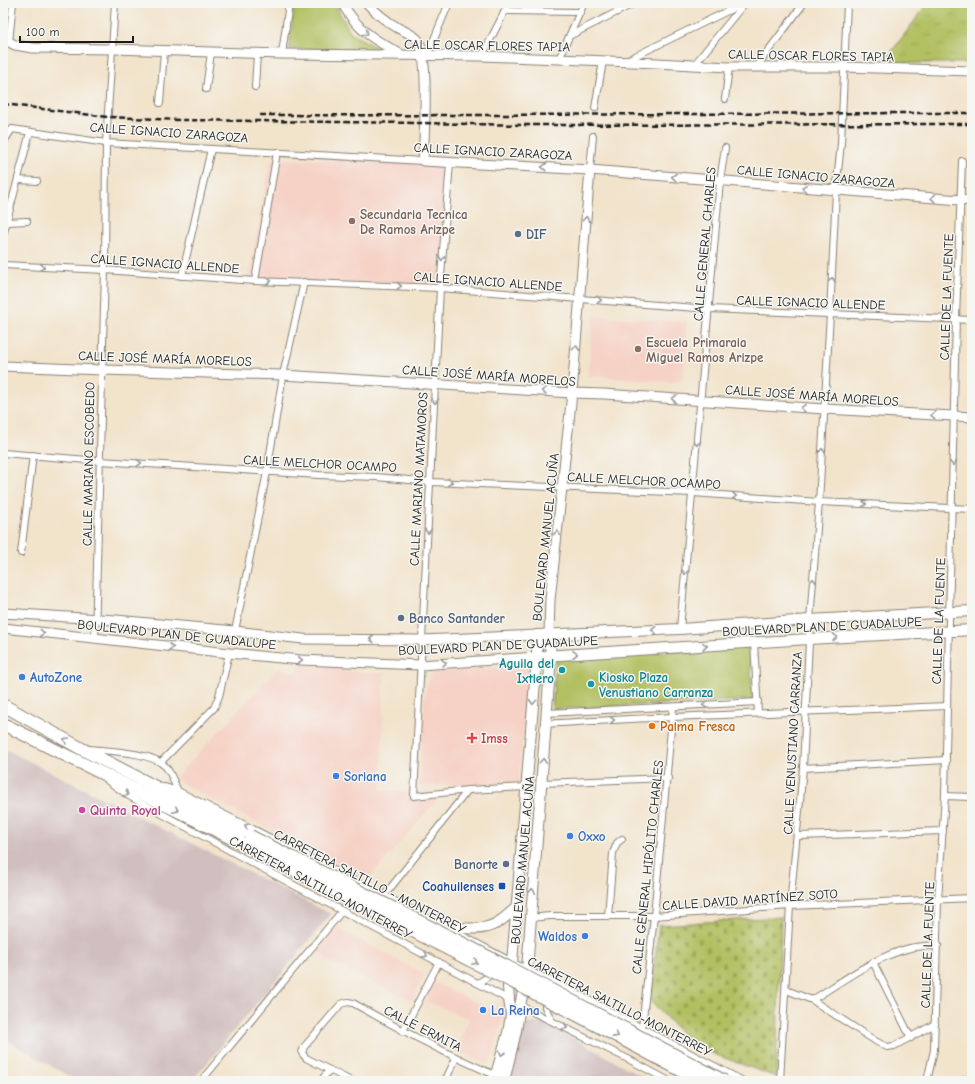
<svg xmlns="http://www.w3.org/2000/svg" width="975" height="1084" viewBox="0 0 975 1084" font-family="'Comic Neue',sans-serif">
<style>
.built{fill:#f6d1c5}
.industrial{fill:#d1bfbf}
.grass{fill:url(#grass-tufts);stroke:#676e3f}
.cemetery{fill:url(#cemetery-stones);stroke:#676e3f}
.green{fill:#b2c062;stroke:#676e3f}
.lines{fill:none;stroke-linecap:round;stroke-linejoin:round}
.street-casing{stroke:#878074;stroke-width:8}
.secondary-casing{stroke:#878074;stroke-width:11}
.primary-casing{stroke:#878074;stroke-width:12}
.highway-casing{stroke:#878074;stroke-width:14}
.street{stroke:#fff;stroke-width:6}
.secondary{stroke:#fff;stroke-width:9}
.primary{stroke:#fff;stroke-width:10}
.highway{stroke:#fff;stroke-width:12}
.rail{stroke:#1c1c1c;stroke-width:2.5;stroke-dasharray:6 3;stroke-linecap:butt}
.highway-bridge-casing{stroke:#878074;stroke-width:14;stroke-linecap:butt}
.highway-bridge{stroke:#fff;stroke-width:12}
.oneway{stroke:#999}
.education-dot{fill:#8d6e63;stroke:#f6f6f2;stroke-width:1.5}
.service-dot{fill:#5c6f8a;stroke:#f6f6f2;stroke-width:1.5}
.culture-dot{fill:#0f9aa8;stroke:#f6f6f2;stroke-width:1.5}
.shop-dot{fill:#3f7fe0;stroke:#f6f6f2;stroke-width:1.5}
.food-dot{fill:#e8710a;stroke:#f6f6f2;stroke-width:1.5}
.health-dot{fill:#e0444e;stroke:#f6f6f2;stroke-width:1.5}
.hotel-dot{fill:#d1479c;stroke:#f6f6f2;stroke-width:1.5}
.transit-dot{fill:#1a4fb4;stroke:#f6f6f2;stroke-width:1.5}
.labels{text-anchor:middle;stroke-width:3;stroke-linejoin:round;paint-order:stroke}
.street-label{font-size:13px;fill:#1c1c1c;stroke:#f6f6f2}
.education-label{font-size:13px;font-weight:bold;fill:#785e54;stroke:#f6f6f2;text-anchor:start}
.service-label{font-size:13px;font-weight:bold;fill:#4e5e75;stroke:#f6f6f2;text-anchor:start}
.culture-label{font-size:13px;font-weight:bold;fill:#0d838f;stroke:#f6f6f2;text-anchor:end}
.shop-label{font-size:13px;font-weight:bold;fill:#366cbe;stroke:#f6f6f2;text-anchor:start}
.food-label{font-size:13px;font-weight:bold;fill:#c56008;stroke:#f6f6f2;text-anchor:start}
.health-label{font-size:13px;font-weight:bold;fill:#be3a42;stroke:#f6f6f2;text-anchor:start}
.hotel-label{font-size:13px;font-weight:bold;fill:#b23c85;stroke:#f6f6f2;text-anchor:start}
.transit-label{font-size:13px;font-weight:bold;fill:#164399;stroke:#f6f6f2;text-anchor:end}
</style>
<defs>
<pattern id="grass-tufts" width="24" height="20" patternUnits="userSpaceOnUse"><rect width="24" height="20" fill="#b2c062"/><path d="M3 7l-1-3M5 7V3M7 7l1-3M15 17l-1-3M17 17v-4M19 17l1-3" fill="none" stroke="#98a454"/></pattern>
<pattern id="cemetery-stones" width="16" height="16" patternUnits="userSpaceOnUse"><rect width="16" height="16" fill="#b2c062"/><path d="M2 7V4a2 2 0 0 1 4 0v3zM10 15v-3a2 2 0 0 1 4 0v3z" fill="#98a454"/></pattern>
</defs>
<rect width="100%" height="100%" fill="#f6f6f2"/>
<filter id="ink" filterUnits="userSpaceOnUse"><feTurbulence type="fractalNoise" baseFrequency=".025" numOctaves="2"/><feDisplacementMap in="SourceGraphic" scale="8" xChannelSelector="R" yChannelSelector="G"/><feConvolveMatrix kernelMatrix="1 2 1 2 8 2 1 2 1" color-interpolation-filters="sRGB"/></filter>
<filter id="wash" filterUnits="userSpaceOnUse"><feTurbulence type="fractalNoise" baseFrequency=".012" numOctaves="4" result="noise"/><feDisplacementMap in="SourceGraphic" scale="16" xChannelSelector="R" yChannelSelector="G"/><feGaussianBlur stdDeviation="0.9" result="paint"/><feColorMatrix in="noise" values="0 0 0 0 0 0 0 0 0 0 0 0 0 0 0 0 0 1.4 0 .05"/><feComposite in="paint" operator="in"/></filter>
<g filter="url(#wash)">
<rect width="100%" height="100%" fill="#f2e3cb"/>
<g class="built">
<polygon points="271,159 448,163 439,286 248,279"/>
<polygon points="594,316 687,322 683,377 677,382 588,376"/>
<polygon points="301,664 368,673 384,673 381,790 409,791 411,799 439,798 370,877 264,827 174,779 278,669 297,672"/>
<polygon points="530,666 518,783 419,786 425,692 432,672"/>
<polygon points="336,928 425,974 413,999 409,999 330,962 318,951"/>
<polygon points="434,982 504,1016 489,1065 456,1051 469,1019 425,1001"/>
</g>
<g class="industrial">
<polygon points="3,748 331,914 192,1081 77,1081 3,1038"/>
<polygon points="545,1022 650,1081 510,1081 517,1040 527,1024"/>
</g>
<polygon class="grass" points="928,3 972,3 972,63 883,63"/>
<polygon class="cemetery" points="781,917 776,1077 695,1047 650,1001 659,925"/>
<g class="green">
<polygon points="294,3 334,3 351,33 382,51 358,50 289,49"/>
<polygon points="749,647 753,700 552,709 556,658"/>
</g>
</g>
<g filter="url(#ink)">
<g class="lines">
<defs>
<g id="street">
<polyline points="506,11 580,12"/>
<polyline points="571,35 635,3"/>
<polyline points="9,42 13,3"/>
<polyline points="282,54 289,3"/>
<polyline points="427,56 449,3"/>
<polyline points="482,56 509,3"/>
<polyline points="559,59 584,3"/>
<polyline points="625,61 744,3"/>
<polyline points="694,65 744,4"/>
<polyline points="756,67 804,3"/>
<polyline points="255,87 257,54"/>
<polyline points="206,89 211,52"/>
<polyline points="725,99 729,67"/>
<polyline points="160,103 164,51"/>
<polyline points="595,108 603,61"/>
<polyline points="3,143 12,129 106,143 423,161"/>
<polyline points="450,163 440,288 414,796 468,790 526,787"/>
<polyline points="590,170 593,136"/>
<polyline points="18,180 37,181"/>
<polyline points="7,222 27,221"/>
<polyline points="3,236 30,132"/>
<polyline points="3,265 105,270 255,281 440,288 709,309 972,320"/>
<polyline points="182,276 211,149"/>
<polyline points="255,281 277,152"/>
<polyline points="3,453 100,461 319,475 376,477 431,482 693,493 819,502 972,509"/>
<polyline points="21,553 33,455"/>
<polyline points="680,629 720,181 725,148"/>
<polyline points="235,631 267,472 283,375 304,282"/>
<polyline points="95,638 105,270 106,143 115,3"/>
<polyline points="754,642 758,713"/>
<polyline points="547,713 758,702"/>
<path d="M 545,724 C 679,715 813,712 947,706"/>
<path d="M 90,749 C 109,751 151,752 165,766 C 171,772 174,783 178,791"/>
<polyline points="161,762 214,708 219,696 229,653"/>
<polyline points="803,768 946,760"/>
<polyline points="108,781 129,796 258,866 511,1001"/>
<polyline points="542,783 668,778"/>
<polyline points="165,787 178,791 442,925 527,970 560,985 743,1081"/>
<polyline points="945,796 972,797"/>
<polyline points="798,836 943,831"/>
<polyline points="384,896 468,790"/>
<polyline points="608,916 613,853 617,843 622,839"/>
<polyline points="530,918 550,916 654,916 790,906 972,898"/>
<polyline points="873,962 911,1038"/>
<polyline points="478,983 489,976 492,970"/>
<path d="M 786,990 L 812,1000 C 843,981 874,957 910,948 C 919,946 929,946 938,945"/>
<polyline points="545,998 545,1007 552,1021"/>
<polyline points="812,1000 877,1042 887,1047 894,1046 935,1024"/>
<polyline points="519,1005 630,1060 669,1081"/>
<polyline points="642,1028 654,916 673,707"/>
<polyline points="403,1031 439,962"/>
<polyline points="201,1081 342,911"/>
<polyline points="321,1081 329,1070"/>
<path d="M 351,1081 L 306,1058 L 302,1053 L 304,1047 L 341,1004 L 348,1002 L 353,1003 C 399,1029 446,1054 495,1075 L 498,1078"/>
<polyline points="445,1081 456,1058"/>
<polyline points="780,1081 790,906 803,768 810,620 819,502 830,314 836,191 841,143 847,3"/>
<polyline points="927,1081 934,1050 938,900 945,796 956,318 962,161"/>
<polyline points="961,1081 972,1078"/>
</g>
<g id="secondary">
<path d="M 342,3 C 359,32 373,39 402,55"/>
<path d="M 367,3 C 376,13 386,21 398,28 C 404,31 412,34 417,39 C 430,52 424,140 423,161 L 590,170 L 972,201"/>
<polyline points="3,39 15,45 33,48 113,49 282,54 482,56 657,63 729,67 844,67 972,71"/>
<polyline points="3,366 102,370 283,375 572,393 604,394 824,409 972,417"/>
<polyline points="3,613 116,620 235,631 303,639 421,640 537,635"/>
<polyline points="3,628 229,653 301,660 420,665 537,657"/>
<polyline points="549,635 550,600 572,393 590,170"/>
</g>
<g id="primary">
<polyline points="545,656 809,639 972,630"/>
<path d="M 442,925 C 459,927 480,933 497,923 C 504,919 510,913 516,908"/>
<polyline points="494,1081 508,1033 511,1015 509,999 508,987 512,963 537,657 537,635 680,629 810,620 972,611"/>
<polyline points="504,1081 516,1031 520,1006 527,970 551,656 549,635"/>
</g>
<g id="highway">
<polyline points="3,705 82,749 250,836"/>
<polyline points="3,724 188,816 241,843"/>
</g>
</defs>
<use href="#street" class="street-casing"/>
<use href="#secondary" class="secondary-casing"/>
<use href="#primary" class="primary-casing"/>
<use href="#highway" class="highway-casing"/>
<use href="#street" class="street"/>
<use href="#secondary" class="secondary"/>
<use href="#primary" class="primary"/>
<use href="#highway" class="highway"/>
<g class="rail">
<polyline points="3,104 108,117 179,120 419,123 523,125 972,124"/>
<path d="M 260,115 C 497,116 735,113 972,113"/>
</g>
<defs>
<g id="highway-bridge">
<polyline points="250,836 460,942 724,1081"/>
<polyline points="241,843 579,1016 701,1081"/>
</g>
</defs>
<use href="#highway-bridge" class="highway-bridge-casing"/>
<use href="#highway-bridge" class="highway-bridge"/>
</g>
<defs><path id="oneway-chevron" d="M-2-3.5L2.5 0L-2 3.5" fill="none" stroke-width="1.6" stroke-linecap="round" stroke-linejoin="round"/></defs>
<g class="oneway">
<use href="#oneway-chevron" transform="translate(366 33) rotate(38)"/>
<use href="#oneway-chevron" transform="translate(544 167) rotate(-177)"/>
<use href="#oneway-chevron" transform="translate(674 177) rotate(-175)"/>
<use href="#oneway-chevron" transform="translate(804 188) rotate(-175)"/>
<use href="#oneway-chevron" transform="translate(933 198) rotate(-176)"/>
<use href="#oneway-chevron" transform="translate(586 219) rotate(-86)"/>
<use href="#oneway-chevron" transform="translate(442 258) rotate(95)"/>
<use href="#oneway-chevron" transform="translate(42 267) rotate(3)"/>
<use href="#oneway-chevron" transform="translate(832 280) rotate(-87)"/>
<use href="#oneway-chevron" transform="translate(269 281) rotate(2)"/>
<use href="#oneway-chevron" transform="translate(399 286) rotate(3)"/>
<use href="#oneway-chevron" transform="translate(599 300) rotate(5)"/>
<use href="#oneway-chevron" transform="translate(576 348) rotate(-85)"/>
<use href="#oneway-chevron" transform="translate(544 391) rotate(-176)"/>
<use href="#oneway-chevron" transform="translate(674 399) rotate(-176)"/>
<use href="#oneway-chevron" transform="translate(435 401) rotate(93)"/>
<use href="#oneway-chevron" transform="translate(803 408) rotate(-176)"/>
<use href="#oneway-chevron" transform="translate(933 415) rotate(-177)"/>
<use href="#oneway-chevron" transform="translate(697 443) rotate(95)"/>
<use href="#oneway-chevron" transform="translate(822 451) rotate(-87)"/>
<use href="#oneway-chevron" transform="translate(139 463) rotate(3)"/>
<use href="#oneway-chevron" transform="translate(953 463) rotate(92)"/>
<use href="#oneway-chevron" transform="translate(450 482) rotate(2)"/>
<use href="#oneway-chevron" transform="translate(734 496) rotate(4)"/>
<use href="#oneway-chevron" transform="translate(864 504) rotate(3)"/>
<use href="#oneway-chevron" transform="translate(428 531) rotate(93)"/>
<use href="#oneway-chevron" transform="translate(557 533) rotate(-84)"/>
<use href="#oneway-chevron" transform="translate(685 572) rotate(95)"/>
<use href="#oneway-chevron" transform="translate(813 581) rotate(-86)"/>
<use href="#oneway-chevron" transform="translate(654 630) rotate(177)"/>
<use href="#oneway-chevron" transform="translate(42 633) rotate(6)"/>
<use href="#oneway-chevron" transform="translate(835 637) rotate(-3)"/>
<use href="#oneway-chevron" transform="translate(372 639) rotate(-180)"/>
<use href="#oneway-chevron" transform="translate(705 646) rotate(-4)"/>
<use href="#oneway-chevron" transform="translate(171 647) rotate(6)"/>
<use href="#oneway-chevron" transform="translate(575 654) rotate(-4)"/>
<use href="#oneway-chevron" transform="translate(300 660) rotate(4)"/>
<use href="#oneway-chevron" transform="translate(444 663) rotate(-4)"/>
<use href="#oneway-chevron" transform="translate(533 702) rotate(94)"/>
<use href="#oneway-chevron" transform="translate(705 705) rotate(177)"/>
<use href="#oneway-chevron" transform="translate(612 720) rotate(-3)"/>
<use href="#oneway-chevron" transform="translate(66 740) rotate(-150)"/>
<use href="#oneway-chevron" transform="translate(543 761) rotate(-86)"/>
<use href="#oneway-chevron" transform="translate(126 794) rotate(33)"/>
<use href="#oneway-chevron" transform="translate(176 810) rotate(27)"/>
<use href="#oneway-chevron" transform="translate(247 826) rotate(-153)"/>
<use href="#oneway-chevron" transform="translate(532 891) rotate(-85)"/>
<use href="#oneway-chevron" transform="translate(425 955) rotate(28)"/>
<use href="#oneway-chevron" transform="translate(475 962) rotate(27)"/>
<use href="#oneway-chevron" transform="translate(565 1027) rotate(27)"/>
<use href="#oneway-chevron" transform="translate(616 1035) rotate(28)"/>
<use href="#oneway-chevron" transform="translate(502 1053) rotate(107)"/>
</g>
</g>
<g class="education-dot">
<circle cx="352" cy="221" r="4"/>
<circle cx="638" cy="349" r="4"/>
</g>
<g class="service-dot">
<circle cx="518" cy="234" r="4"/>
<circle cx="401" cy="618" r="4"/>
<circle cx="506" cy="864" r="4"/>
</g>
<g class="culture-dot">
<circle cx="562" cy="670" r="4"/>
<circle cx="591" cy="684" r="4"/>
</g>
<g class="shop-dot">
<circle cx="22" cy="677" r="4"/>
<circle cx="336" cy="776" r="4"/>
<circle cx="570" cy="836" r="4"/>
<circle cx="585" cy="936" r="4"/>
<circle cx="483" cy="1010" r="4"/>
</g>
<circle class="food-dot" cx="652" cy="726" r="4"/>
<path class="health-dot" d="M470 732h4v4h4v4h-4v4h-4v-4h-4v-4h4z"/>
<circle class="hotel-dot" cx="82" cy="810" r="4"/>
<rect class="transit-dot" x="498" y="882" width="8" height="8" rx="2"/>
<g class="labels">
<g class="street-label">
<text transform="translate(487 45) rotate(1)" y="5">CALLE OSCAR FLORES TAPIA</text>
<text transform="translate(811 55) rotate(1)" y="5">CALLE OSCAR FLORES TAPIA</text>
<text transform="translate(169 132) rotate(4)" y="5">CALLE IGNACIO ZARAGOZA</text>
<text transform="translate(493 151) rotate(3)" y="5">CALLE IGNACIO ZARAGOZA</text>
<text transform="translate(816 176) rotate(5)" y="5">CALLE IGNACIO ZARAGOZA</text>
<text transform="translate(704 244) rotate(-85)" y="5">CALLE GENERAL CHARLES</text>
<text transform="translate(165 263) rotate(4)" y="5">CALLE IGNACIO ALLENDE</text>
<text transform="translate(488 281) rotate(4)" y="5">CALLE IGNACIO ALLENDE</text>
<text transform="translate(946 297) rotate(-88)" y="5">CALLE DE LA FUENTE</text>
<text transform="translate(811 302) rotate(2)" y="5">CALLE IGNACIO ALLENDE</text>
<text transform="translate(165 358) rotate(2)" y="5">CALLE JOSÉ MARÍA MORELOS</text>
<text transform="translate(489 375) rotate(4)" y="5">CALLE JOSÉ MARÍA MORELOS</text>
<text transform="translate(812 395) rotate(4)" y="5">CALLE JOSÉ MARÍA MORELOS</text>
<text transform="translate(320 463) rotate(3)" y="5">CALLE MELCHOR OCAMPO</text>
<text transform="translate(88 464) rotate(-89)" y="5">CALLE MARIANO ESCOBEDO</text>
<text transform="translate(418 479) rotate(-87)" y="5">CALLE MARIANO MATAMOROS</text>
<text transform="translate(644 480) rotate(3)" y="5">CALLE MELCHOR OCAMPO</text>
<text transform="translate(545 537) rotate(-84)" y="5">BOULEVARD MANUEL ACUÑA</text>
<text transform="translate(938 621) rotate(-88)" y="5">CALLE DE LA FUENTE</text>
<text transform="translate(822 626) rotate(-3)" y="5">BOULEVARD PLAN DE GUADALUPE</text>
<text transform="translate(177 634) rotate(6)" y="5">BOULEVARD PLAN DE GUADALUPE</text>
<text transform="translate(498 645) rotate(-3)" y="5">BOULEVARD PLAN DE GUADALUPE</text>
<text transform="translate(792 743) rotate(-87)" y="5">CALLE VENUSTIANO CARRANZA</text>
<text transform="translate(522 860) rotate(-85)" y="5">BOULEVARD MANUEL ACUÑA</text>
<text transform="translate(647 867) rotate(-84)" y="5">CALLE GENERAL HIPÓLITO CHARLES</text>
<text transform="translate(370 881) rotate(27)" y="5">CARRETERA SALTILLO - MONTERREY</text>
<text transform="translate(321 887) rotate(28)" y="5">CARRETERA SALTILLO-MONTERREY</text>
<text transform="translate(750 899) rotate(-4)" y="5">CALLE DAVID MARTÍNEZ SOTO</text>
<text transform="translate(927 945) rotate(-88)" y="5">CALLE DE LA FUENTE</text>
<text transform="translate(620 1006) rotate(27)" y="5">CARRETERA SALTILLO-MONTERREY</text>
<text transform="translate(423 1028) rotate(27)" y="5">CALLE ERMITA</text>
</g>
<g class="education-label">
<text x="360" y="219">Secundaria Tecnica<tspan x="360" dy="15">De Ramos Arizpe</tspan></text>
<text x="646" y="347">Escuela Primaraia<tspan x="646" dy="15">Miguel Ramos Arizpe</tspan></text>
</g>
<g class="service-label">
<text x="526" y="239">DIF</text>
<text x="409" y="623">Banco Santander</text>
<text x="498" y="869" text-anchor="end">Banorte</text>
</g>
<g class="culture-label">
<text x="554" y="668">Aguila del<tspan x="554" dy="15">Ixtlero</tspan></text>
<text x="599" y="682" text-anchor="start">Kiosko Plaza<tspan x="599" dy="15">Venustiano Carranza</tspan></text>
</g>
<g class="shop-label">
<text x="30" y="682">AutoZone</text>
<text x="344" y="781">Soriana</text>
<text x="578" y="841">Oxxo</text>
<text x="577" y="941" text-anchor="end">Waldos</text>
<text x="491" y="1015">La Reina</text>
</g>
<g class="food-label">
<text x="660" y="731">Palma Fresca</text>
</g>
<g class="health-label">
<text x="481" y="743">Imss</text>
</g>
<g class="hotel-label">
<text x="90" y="815">Quinta Royal</text>
</g>
<g class="transit-label">
<text x="494" y="891">Coahuilenses</text>
</g>
</g>
<rect width="975" height="1084" fill="none" stroke="#f6f6f2" stroke-width="16"/>
<path d="M20 36v6h113v-6" fill="none" stroke="#1c1c1c" stroke-width="2"/>
<text x="26" y="36" font-size="12" fill="#1c1c1c" stroke="#f6f6f2" stroke-width="3" paint-order="stroke">100 m</text>
</svg>
